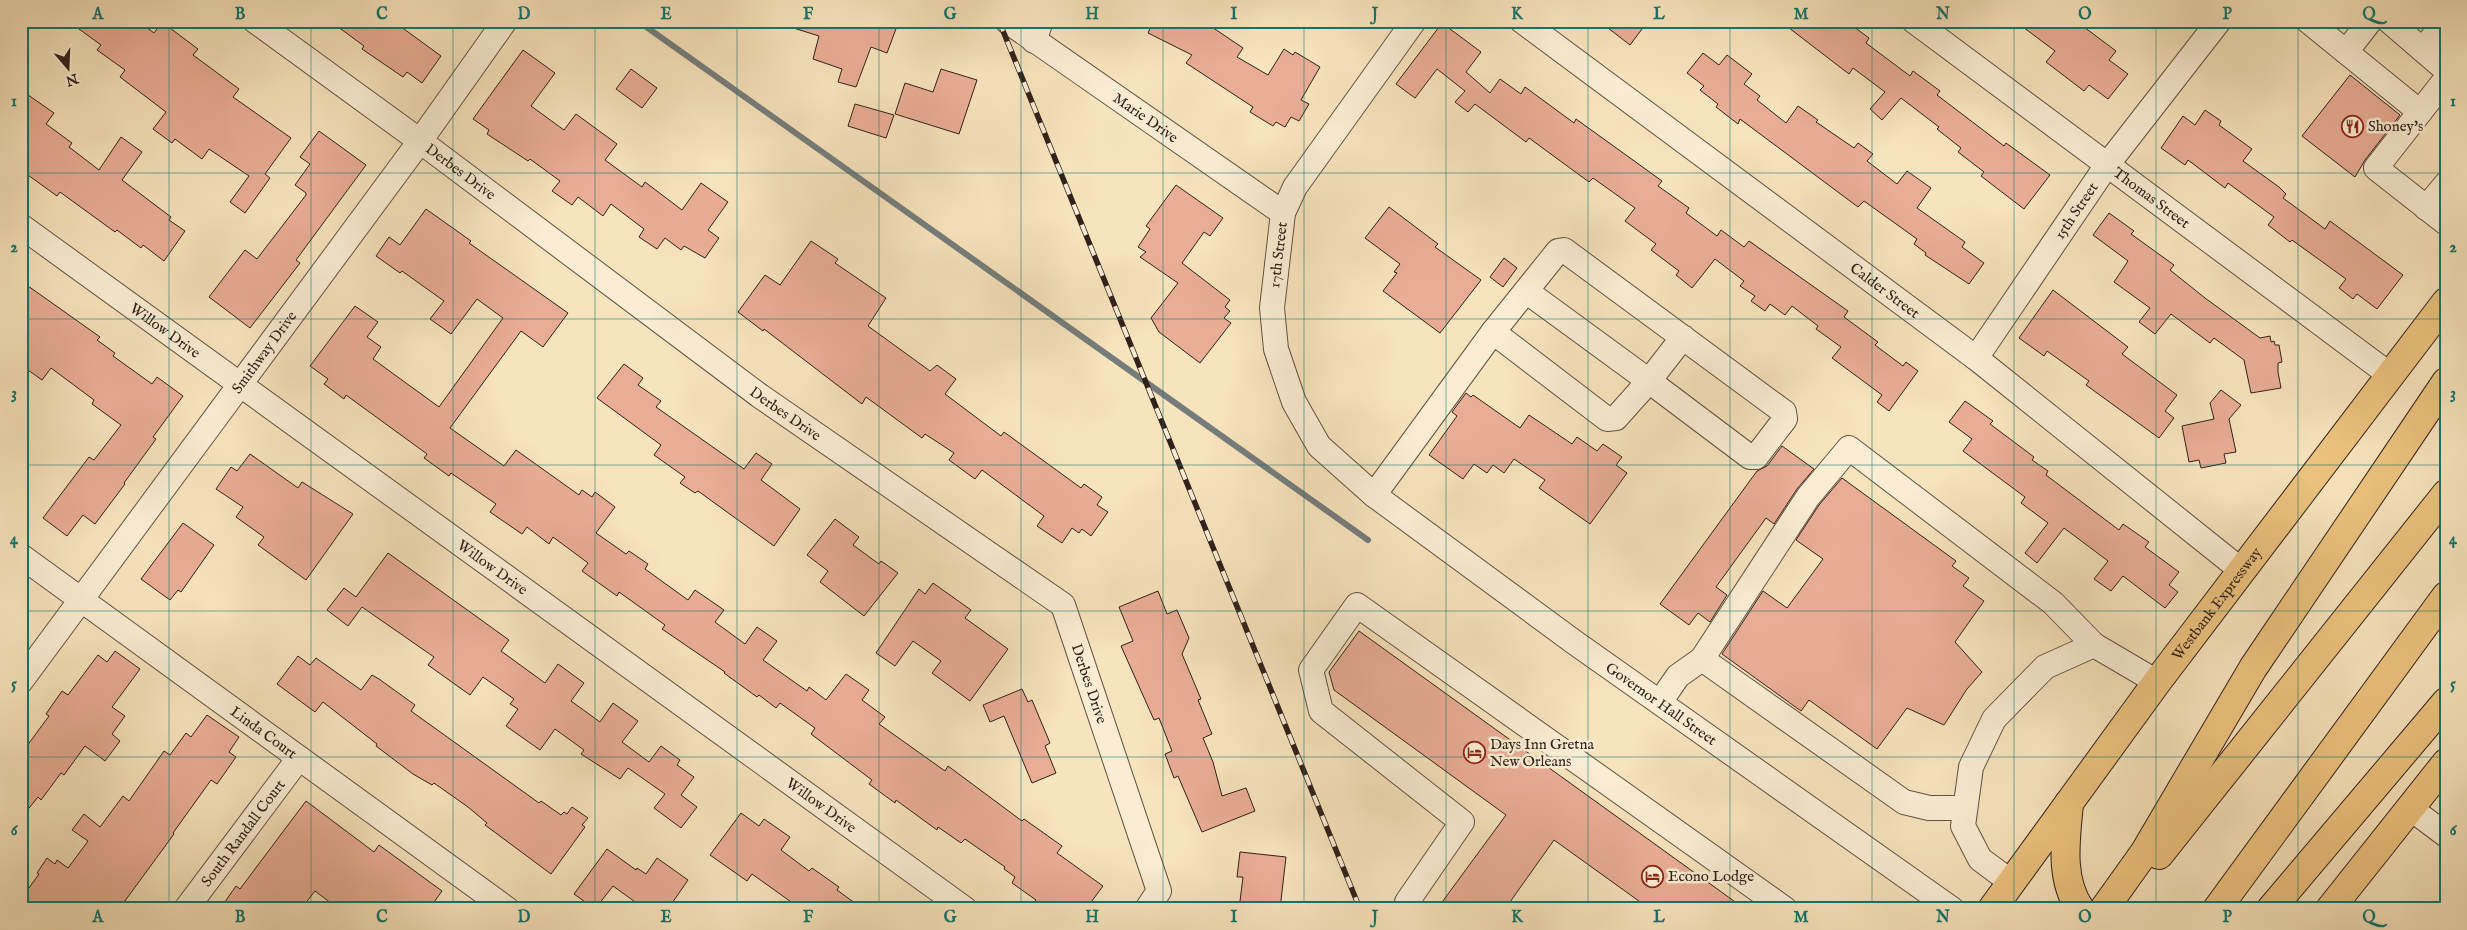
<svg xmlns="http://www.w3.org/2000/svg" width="2467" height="930" viewBox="0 0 2467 930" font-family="'IM FELL English',serif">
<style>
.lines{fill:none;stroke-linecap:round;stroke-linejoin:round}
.stream{stroke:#757d7c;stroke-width:6}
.building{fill:#e9ad95;stroke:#31211b}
.minor-casing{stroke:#625243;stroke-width:26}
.major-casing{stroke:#31211b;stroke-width:30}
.highway-casing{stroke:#31211b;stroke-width:30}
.minor{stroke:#faedd3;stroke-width:24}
.major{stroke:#ecc27e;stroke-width:28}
.highway{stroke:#ecc27e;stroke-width:28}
.rail-casing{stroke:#31211b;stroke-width:5.5}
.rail{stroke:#faedd3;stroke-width:4;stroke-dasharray:11;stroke-linecap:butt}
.grid{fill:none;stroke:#0f766e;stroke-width:1;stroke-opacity:0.55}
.labels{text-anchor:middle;stroke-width:5;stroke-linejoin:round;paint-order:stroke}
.street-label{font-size:15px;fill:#31211b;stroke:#faedd3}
.poi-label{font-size:15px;fill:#31211b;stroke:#faedd3;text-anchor:start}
.neatline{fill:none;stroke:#0f766e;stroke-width:2}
.grid-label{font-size:16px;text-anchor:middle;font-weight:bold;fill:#0f766e}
</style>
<rect width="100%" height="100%" fill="#f7e3bc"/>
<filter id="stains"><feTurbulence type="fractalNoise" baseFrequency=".004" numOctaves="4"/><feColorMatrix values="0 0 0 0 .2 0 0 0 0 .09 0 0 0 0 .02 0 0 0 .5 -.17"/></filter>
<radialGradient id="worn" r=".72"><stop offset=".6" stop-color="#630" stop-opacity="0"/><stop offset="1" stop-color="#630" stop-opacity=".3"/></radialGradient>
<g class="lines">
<polyline class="stream" points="638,21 1368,540"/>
</g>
<g class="building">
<polygon points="68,21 138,21 154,33 162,22 198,49 193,55 239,89 233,97 291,138 265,174 270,178 245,213 230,202 249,176 209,149 202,159 175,139 172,143 153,129 166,112 120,77 125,70 97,50 101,45"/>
<polygon points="330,21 393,21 441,56 422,83 407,72 403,77 362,49 364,46"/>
<polygon points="785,21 883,21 897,26 887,53 871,47 856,87 838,82 842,69 813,59 819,36 784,25"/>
<polygon points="1153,21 1203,21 1243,48 1237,57 1268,75 1284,49 1293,55 1295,52 1320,67 1301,100 1309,104 1299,121 1291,117 1285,127 1276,122 1273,126 1250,112 1253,107 1186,63 1192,55 1148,33"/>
<polygon points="1599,21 1648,21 1630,45"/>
<polygon points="1780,21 1846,21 1869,38 1866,43 1910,76 1913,71 1940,91 1937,95 2004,146 2006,143 2050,175 2024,209 1981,176 1984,172 1958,152 1961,148 1937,129 1939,127 1901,98 1882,120 1870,109 1885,92 1853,68 1849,74"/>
<polygon points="2015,21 2076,21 2116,51 2109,60 2128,74 2108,99 2089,85 2084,91 2046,62 2055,51"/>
<polygon points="1442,23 1481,52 1466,72 1490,93 1500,79 1521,94 1525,87 1574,123 1576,119 1662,181 1658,186 1689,208 1686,213 1717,236 1721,230 1744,247 1749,241 1848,311 1844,317 1878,342 1875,345 1903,366 1906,362 1918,371 1889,411 1877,402 1882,395 1832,358 1841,347 1816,329 1818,326 1792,306 1785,315 1770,304 1765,311 1751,301 1755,296 1740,286 1744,281 1715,259 1692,288 1676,275 1679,271 1651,250 1656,244 1625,221 1635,208 1593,178 1589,182 1529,138 1526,142 1475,104 1468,112 1455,102 1465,91 1437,69 1415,98 1396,84"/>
<polygon points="523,50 555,73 531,106 564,130 576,114 617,144 605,160 642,187 645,182 682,210 701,183 728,202 708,230 719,238 705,258 684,246 681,250 665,238 657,249 639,237 644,229 611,204 603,216 578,197 572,205 552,191 560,181 530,159 528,161 487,134 489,130 473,119"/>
<polygon points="1703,53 1719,65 1727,55 1752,74 1744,84 1760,96 1757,100 1786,123 1798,106 1818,120 1816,122 1854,148 1858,143 1873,154 1867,161 1897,184 1907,171 1931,188 1917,208 1965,242 1962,247 1984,263 1969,284 1925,255 1926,253 1914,244 1917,239 1864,201 1858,207 1740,119 1738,124 1716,107 1718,104 1700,90 1704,86 1687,73"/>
<polygon points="631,69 657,88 642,108 616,89"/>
<polygon points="941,69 977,80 959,134 895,114 905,83 933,92"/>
<polygon points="2350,75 2400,115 2365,160 2355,177 2302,136"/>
<polygon points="21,90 54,113 46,124 72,143 69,147 99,170 121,137 142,152 122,180 171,217 169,220 185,231 164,261 143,245 141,248 117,230 115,232 60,192 57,196 21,170"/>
<polygon points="855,104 894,115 886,138 848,126"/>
<polygon points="2205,110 2221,121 2219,125 2252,149 2243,161 2279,187 2286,194 2283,198 2325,229 2330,221 2403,275 2377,309 2357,294 2353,299 2339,288 2346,279 2292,240 2290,242 2268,225 2274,217 2228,183 2225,188 2188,160 2185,165 2161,148 2183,116 2195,125"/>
<polygon points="319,131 366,165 296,260 300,263 250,328 209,297 245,250 257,259 306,195 306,193 295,185 310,164 300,157"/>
<polygon points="1176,185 1223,218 1210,236 1204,232 1182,263 1230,300 1225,307 1230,311 1224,318 1231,323 1200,363 1159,332 1151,318 1178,283 1140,257 1146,252 1138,247 1150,229 1146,226"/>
<polygon points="1389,207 1438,244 1435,247 1481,280 1440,333 1383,291 1397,273 1394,272 1400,264 1365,238"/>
<polygon points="426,209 471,241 469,243 568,313 543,347 521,331 450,428 504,466 516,450 579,495 582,490 592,497 595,492 615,507 596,533 626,554 629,551 648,564 645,569 688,600 695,590 724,610 715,622 745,644 757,627 777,641 763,660 807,691 809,687 826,700 846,674 869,690 862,700 885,717 879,724 945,771 948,766 1022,821 1024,819 1062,846 1057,853 1103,886 1086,909 1043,909 1034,903 1036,900 1012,883 1015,877 1004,869 1005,867 965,839 961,843 938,827 937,830 896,800 895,803 869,784 872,780 811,734 815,728 780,703 776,708 759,695 757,697 724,673 725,672 662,629 665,625 619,592 617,596 582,571 588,563 553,537 549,544 527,527 522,534 490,512 496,504 451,473 449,476 424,458 427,454 346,395 344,399 324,384 328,379 310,366 355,306 378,322 367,337 381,347 373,359 439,407 503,318 477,299 451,334 430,319 444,301 402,271 400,273 376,256 389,237 400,245"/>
<polygon points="2109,213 2134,231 2131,234 2174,265 2170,270 2205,298 2260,338 2270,336 2271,342 2274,341 2275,345 2279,345 2282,362 2278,363 2278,372 2281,388 2251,393 2244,360 2214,338 2210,343 2171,314 2155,334 2139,322 2150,308 2114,282 2128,261 2093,235"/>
<polygon points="811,241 838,259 835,263 886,298 868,326 930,371 937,365 956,379 945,394 1001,436 1004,432 1081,488 1084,484 1102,497 1097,505 1108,512 1091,536 1082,529 1079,533 1072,528 1062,543 1037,526 1044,516 982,470 975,479 949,460 954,453 925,434 922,438 866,397 862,404 764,329 763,331 738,312 765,275 780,285"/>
<polygon points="1504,258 1517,268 1503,287 1490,277"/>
<polygon points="21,281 100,337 97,340 115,353 113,356 152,384 157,377 183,396 153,437 156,439 124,483 125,484 95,524 83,515 67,536 43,518 89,457 94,460 121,425 92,404 94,400 51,368 42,380 21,365 21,346 29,334 21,328"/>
<polygon points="2053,290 2128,347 2122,354 2177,395 2165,411 2174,418 2159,438 2086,385 2089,381 2047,351 2044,356 2019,338"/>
<polygon points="624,364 643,378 638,385 661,401 656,407 744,469 756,453 772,464 761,480 800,509 774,546 698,491 695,493 680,483 685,477 654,455 661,445 597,398"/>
<polygon points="2221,390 2241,405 2229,419 2236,452 2224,454 2226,463 2201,468 2199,460 2189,462 2182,426 2214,419 2210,403"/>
<polygon points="1466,393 1471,397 1473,395 1520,428 1529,415 1572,444 1577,437 1597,451 1603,444 1622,457 1616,465 1627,473 1590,524 1539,488 1545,480 1514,459 1504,473 1493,465 1487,473 1474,464 1463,479 1429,455 1457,416 1452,412"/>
<polygon points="1965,401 1993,421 1990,424 2034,457 2032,460 2048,471 2046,475 2119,530 2123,524 2149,542 2145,547 2179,572 2169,585 2178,592 2165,608 2123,576 2111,591 2094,579 2108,561 2064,528 2037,563 2025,553 2048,523 2021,503 2025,497 1963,451 1972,439 1949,422"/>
<polygon points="1782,446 1814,469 1797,489 1774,524 1766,518 1716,587 1727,595 1710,622 1698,613 1689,625 1660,604 1757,471 1767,466"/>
<polygon points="250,454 298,488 302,482 353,514 306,580 258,545 264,537 236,517 243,507 216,489 231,467 237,471"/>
<polygon points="1842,478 1956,561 1952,566 1969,578 1963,586 1984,601 1955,642 1982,672 1967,689 1944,725 1907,708 1877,749 1809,700 1801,711 1722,654 1763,591 1787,608 1823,559 1796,540 1819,505"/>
<polygon points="835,519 859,537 853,545 879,564 881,561 898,573 864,616 820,582 828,571 807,555"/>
<polygon points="183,523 214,545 181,592 178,590 170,600 141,579"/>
<polygon points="388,553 509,640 501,651 545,683 558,664 584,683 571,701 600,722 613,703 638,721 622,742 649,762 661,746 680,760 677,765 694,777 681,795 697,807 681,828 654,808 665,794 628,768 620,779 581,754 584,750 555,729 540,750 506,726 518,709 510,704 514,699 483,677 470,695 428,665 434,657 362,607 348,626 327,610 344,588 356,597"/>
<polygon points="933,583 971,610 965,618 1008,649 970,701 932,673 941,661 913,641 895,666 876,653 919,589 925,594"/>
<polygon points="1158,591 1167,614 1177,610 1189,638 1182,654 1201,699 1198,700 1212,734 1203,738 1213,762 1222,796 1246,788 1255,811 1202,832 1178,776 1174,778 1165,754 1172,751 1159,718 1154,720 1121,646 1133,641 1119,607"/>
<polygon points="1359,631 1745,909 1650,909 1554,840 1505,909 1437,909 1506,815 1334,690 1329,672"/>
<polygon points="115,651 140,669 112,707 125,716 112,734 120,741 105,761 85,746 64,775 61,773 41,800 38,797 21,818 21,754 49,716 46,714 62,691 68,695 98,655 107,662"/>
<polygon points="298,656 310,665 316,658 361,690 372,675 379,679 415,705 411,711 539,803 541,801 561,815 564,812 567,814 572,807 588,818 582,825 585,827 551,874 485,825 487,823 468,807 434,783 432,785 413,774 376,746 377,744 323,702 315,712 277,684"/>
<polygon points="1022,689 1028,702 1032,700 1050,743 1045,746 1056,773 1032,783 1004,716 990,722 983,705"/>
<polygon points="207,715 239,737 229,752 236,757 217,784 211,780 173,833 174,834 119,909 21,909 21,899 39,874 37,873 47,858 55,864 57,860 68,868 88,841 72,830 84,814 100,827 123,796 129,801 164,751 170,755 186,733 191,737"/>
<polygon points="306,801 374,852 379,845 442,891 429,909 339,909 315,891 301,909 220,909 236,886 240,889"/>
<polygon points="741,813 759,826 764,819 790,837 781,850 809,871 812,868 839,887 837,890 863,909 801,909 752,874 747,881 710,855"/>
<polygon points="607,849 636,870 637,868 646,874 657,858 688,880 668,909 645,909 613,886 595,909 574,894"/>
<polygon points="1240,852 1286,857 1280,909 1239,909 1243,877 1237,877"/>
</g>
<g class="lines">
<defs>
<g id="minor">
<path id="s1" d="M 255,21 L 420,141 L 760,396 L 1063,605 L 1159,891 L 1147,909"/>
<path id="s2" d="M 1007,21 L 1283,213"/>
<path id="s3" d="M 1414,21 L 1295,187 L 1283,213 L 1272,308 L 1276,349 L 1294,402 L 1319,446 L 1374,495 L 1574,642 L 1952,909"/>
<path id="s4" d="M 1522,21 L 1976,358 L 2241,570"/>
<path id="s5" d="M 1914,21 L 2390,375"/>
<polyline points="2308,21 2420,112 2376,168 2446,223"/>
<polyline points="2389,21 2446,70"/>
<polyline points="1034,41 1041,21"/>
<polyline points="2423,50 2445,21"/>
<polyline points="2346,52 2370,21"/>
<polyline points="2420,112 2446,79"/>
<polyline points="2426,208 2446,184"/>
<path id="s6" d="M 21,226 L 965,909"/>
<polyline points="1493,332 1607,419 1616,418 1649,381 1526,291"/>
<path id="s7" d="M 1976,358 L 2107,165 L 2219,21"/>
<polyline points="1374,495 1493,332 1558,251 1564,250 1784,412 1785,419 1756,457 1750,457 1649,381 1683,337"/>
<path id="s8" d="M 21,556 L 507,909"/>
<polyline points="1702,659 1808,497 1849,448 2053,603 2094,645"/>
<path id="s9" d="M 21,681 L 420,141 L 505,21"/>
<polyline points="1660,702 1678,676 1702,659 1904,802 1929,808 1965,808"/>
<polyline points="2410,808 2446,835"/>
<polyline points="2011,882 1980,859 1963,826 1971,767 1994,719 2045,667 2094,645 2157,682"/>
<path id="s10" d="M 186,909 L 299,758"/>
<polyline points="1409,909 1407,902 1462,822 1321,711 1311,670 1357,605 1785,909"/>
</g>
<g id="major">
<path d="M 2069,803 C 2066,839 2059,877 2080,909"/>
<path id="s11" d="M 1992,909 L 2157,682 L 2446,302"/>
<polyline points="2330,909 2446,763"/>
</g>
<g id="highway">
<polyline points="2159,855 2446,494"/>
<polyline points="2104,909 2144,853 2253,668 2446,382"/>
<polyline points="2217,909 2446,596"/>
<polyline points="2271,909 2446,702"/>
</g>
</defs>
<use href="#minor" class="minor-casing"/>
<use href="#major" class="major-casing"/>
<use href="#highway" class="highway-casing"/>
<use href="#minor" class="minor"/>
<use href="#major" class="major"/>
<use href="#highway" class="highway"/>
<defs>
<polyline id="rail" points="999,21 1360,909"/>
</defs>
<use href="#rail" class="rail-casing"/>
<use href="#rail" class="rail"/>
</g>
<path class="grid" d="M 169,21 L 169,909M 311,21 L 311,909M 453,21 L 453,909M 595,21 L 595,909M 737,21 L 737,909M 879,21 L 879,909M 1021,21 L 1021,909M 1163,21 L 1163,909M 1304,21 L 1304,909M 1446,21 L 1446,909M 1588,21 L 1588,909M 1730,21 L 1730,909M 1872,21 L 1872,909M 2014,21 L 2014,909M 2156,21 L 2156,909M 2298,21 L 2298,909M 21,173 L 2446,173M 21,319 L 2446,319M 21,465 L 2446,465M 21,611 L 2446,611M 21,757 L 2446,757"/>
<defs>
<symbol id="restaurant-ring" viewBox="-11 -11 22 22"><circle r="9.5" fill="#faedd3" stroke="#8f2418" stroke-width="1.5"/><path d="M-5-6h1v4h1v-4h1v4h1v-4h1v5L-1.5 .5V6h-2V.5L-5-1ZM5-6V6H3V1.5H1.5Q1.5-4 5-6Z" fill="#8f2418"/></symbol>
<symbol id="hotel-ring" viewBox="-11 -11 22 22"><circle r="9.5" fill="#faedd3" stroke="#8f2418" stroke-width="1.5"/><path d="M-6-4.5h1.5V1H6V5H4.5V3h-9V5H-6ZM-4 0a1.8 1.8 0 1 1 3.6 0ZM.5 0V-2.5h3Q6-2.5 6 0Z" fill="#8f2418"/></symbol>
</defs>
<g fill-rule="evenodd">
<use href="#restaurant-ring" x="2340" y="114" width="25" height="25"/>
<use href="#hotel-ring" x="1462" y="740" width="25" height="25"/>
<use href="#hotel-ring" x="1640" y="864" width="25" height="25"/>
</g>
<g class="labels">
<g class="street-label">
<text dy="5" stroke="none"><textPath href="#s2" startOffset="169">Marie Drive</textPath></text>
<text dy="5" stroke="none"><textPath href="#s1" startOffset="255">Derbes Drive</textPath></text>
<text dy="5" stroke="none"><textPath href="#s5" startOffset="296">Thomas Street</textPath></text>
<text dy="5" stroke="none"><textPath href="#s7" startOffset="178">15th Street</textPath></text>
<text transform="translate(1278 255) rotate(-83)" y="5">17th Street</text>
<text dy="5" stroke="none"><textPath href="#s4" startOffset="452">Calder Street</textPath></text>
<text dy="5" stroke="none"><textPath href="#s6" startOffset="178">Willow Drive</textPath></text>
<text dy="5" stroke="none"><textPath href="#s9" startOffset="409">Smithway Drive</textPath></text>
<text dy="5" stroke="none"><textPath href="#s1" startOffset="660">Derbes Drive</textPath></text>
<text dy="5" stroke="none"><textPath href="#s6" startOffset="582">Willow Drive</textPath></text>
<text dy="5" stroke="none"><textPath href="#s11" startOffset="379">Westbank Expressway</textPath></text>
<text dy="5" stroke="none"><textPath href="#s1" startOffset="1080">Derbes Drive</textPath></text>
<text dy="5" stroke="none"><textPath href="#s3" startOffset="905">Governor Hall Street</textPath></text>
<text dy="5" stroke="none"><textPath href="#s8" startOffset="300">Linda Court</textPath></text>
<text dy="5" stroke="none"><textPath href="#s6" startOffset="988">Willow Drive</textPath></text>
<text dy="5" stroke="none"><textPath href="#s10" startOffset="95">South Randall Court</textPath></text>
</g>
<g class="poi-label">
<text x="2368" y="131">Shoney's</text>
<text x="1490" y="749">Days Inn Gretna<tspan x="1490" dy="17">New Orleans</tspan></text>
<text x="1668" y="881">Econo Lodge</text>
</g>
</g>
<rect width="2467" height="930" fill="none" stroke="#f7e3bc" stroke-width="55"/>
<g transform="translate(68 68) rotate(161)" stroke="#faedd3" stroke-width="4" paint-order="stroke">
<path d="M0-4L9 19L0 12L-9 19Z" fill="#31211b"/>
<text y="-8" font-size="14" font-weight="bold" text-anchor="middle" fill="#31211b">N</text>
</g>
<rect x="28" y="28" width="2412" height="874" class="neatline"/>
<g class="grid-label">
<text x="98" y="19">A</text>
<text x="240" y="19">B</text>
<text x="382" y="19">C</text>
<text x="524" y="19">D</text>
<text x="666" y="19">E</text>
<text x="808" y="19">F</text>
<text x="950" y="19">G</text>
<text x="1092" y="19">H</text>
<text x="1234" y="19">I</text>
<text x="1375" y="19">J</text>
<text x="1517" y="19">K</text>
<text x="1659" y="19">L</text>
<text x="1801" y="19">M</text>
<text x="1943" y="19">N</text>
<text x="2085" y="19">O</text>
<text x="2227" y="19">P</text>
<text x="2369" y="19">Q</text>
<text x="14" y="106">1</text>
<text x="2453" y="106">1</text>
<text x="14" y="252">2</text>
<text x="2453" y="252">2</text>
<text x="14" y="398">3</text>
<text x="2453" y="398">3</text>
<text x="14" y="544">4</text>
<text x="2453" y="544">4</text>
<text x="14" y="689">5</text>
<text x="2453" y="689">5</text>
<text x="14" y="835">6</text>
<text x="2453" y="835">6</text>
<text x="98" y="922">A</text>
<text x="240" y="922">B</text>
<text x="382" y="922">C</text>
<text x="524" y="922">D</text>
<text x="666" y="922">E</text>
<text x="808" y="922">F</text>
<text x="950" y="922">G</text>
<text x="1092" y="922">H</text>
<text x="1234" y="922">I</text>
<text x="1375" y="922">J</text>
<text x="1517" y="922">K</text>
<text x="1659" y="922">L</text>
<text x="1801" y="922">M</text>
<text x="1943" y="922">N</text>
<text x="2085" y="922">O</text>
<text x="2227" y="922">P</text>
<text x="2369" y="922">Q</text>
</g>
<rect width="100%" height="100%" filter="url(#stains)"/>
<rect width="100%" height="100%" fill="url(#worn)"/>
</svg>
